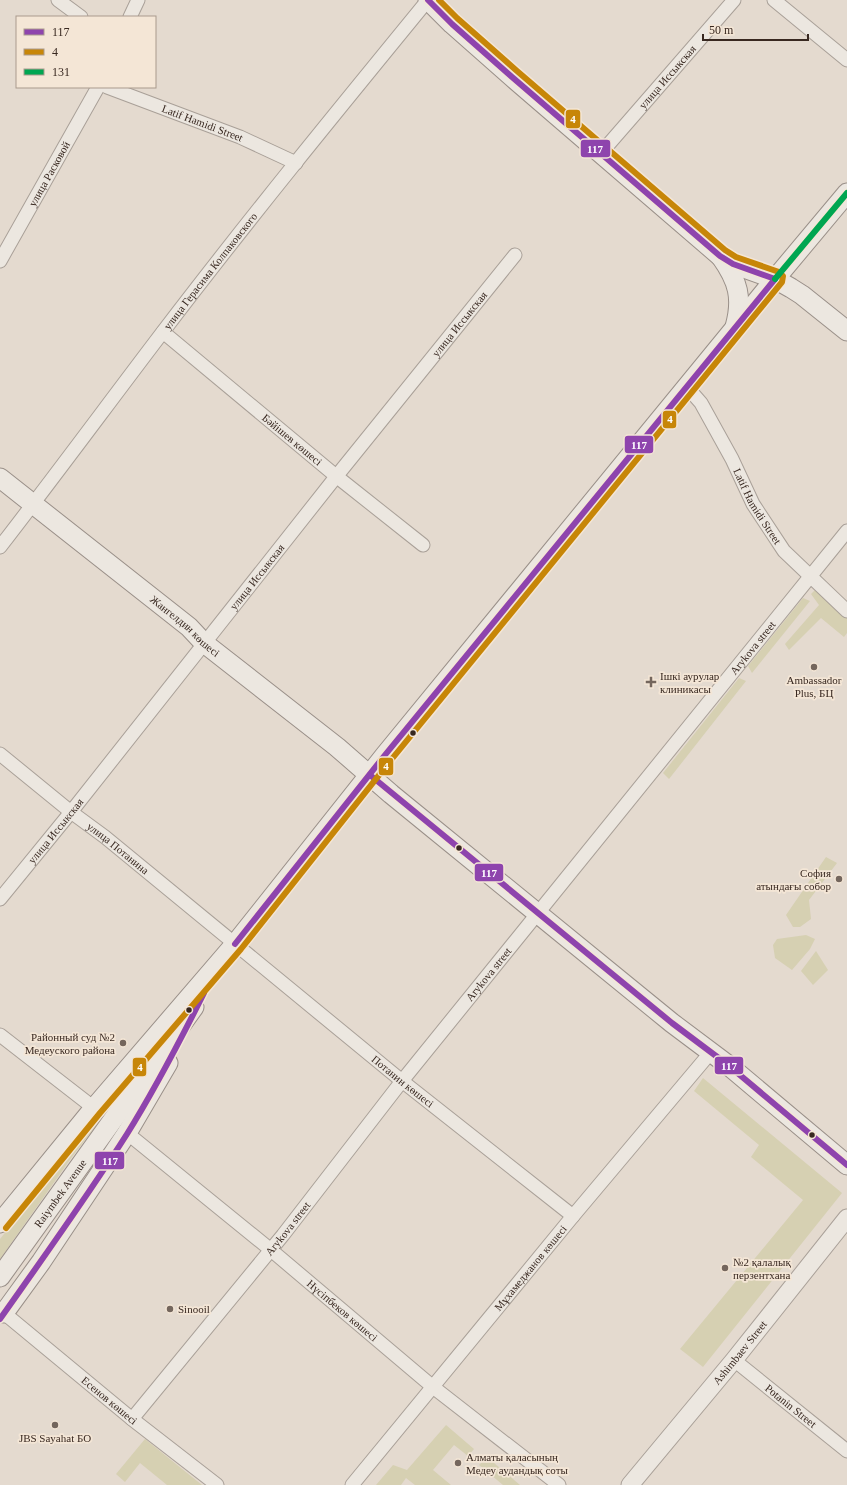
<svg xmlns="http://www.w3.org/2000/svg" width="847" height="1485" viewBox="0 0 847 1485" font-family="'Times New Roman',serif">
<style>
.green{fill:#d6d0b2}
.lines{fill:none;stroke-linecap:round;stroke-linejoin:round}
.minor-casing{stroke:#a9a098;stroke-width:15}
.tertiary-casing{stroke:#a9a098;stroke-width:19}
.secondary-casing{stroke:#998f88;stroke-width:21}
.minor{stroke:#ece7e0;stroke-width:13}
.tertiary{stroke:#ece7e0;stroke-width:17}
.secondary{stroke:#ece7e0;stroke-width:19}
.bus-1-casing{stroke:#f4e6d6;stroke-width:9}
.bus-2-casing{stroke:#f4e6d6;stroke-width:9}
.bus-3-casing{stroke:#f4e6d6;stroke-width:9}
.bus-1{stroke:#8e44ad;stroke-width:6}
.bus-2{stroke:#c78608;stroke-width:6}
.bus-3{stroke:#00a651;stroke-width:6}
.poi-dot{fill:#74665d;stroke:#f4e6d6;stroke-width:1.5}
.bus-dot{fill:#382820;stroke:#f4e6d6;stroke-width:1.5}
.labels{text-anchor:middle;stroke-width:3.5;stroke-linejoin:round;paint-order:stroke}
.street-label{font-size:11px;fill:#382820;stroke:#f4e6d6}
.poi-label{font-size:11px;fill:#382820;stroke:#f4e6d6;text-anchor:start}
.line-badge{stroke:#f4e6d6;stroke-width:1.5}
.badge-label{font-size:11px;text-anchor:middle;font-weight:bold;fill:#fff}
</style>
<rect width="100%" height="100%" fill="#e4dacf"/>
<g class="green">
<polygon points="816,589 847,617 847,633 844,637 821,618 789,650 785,644 819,605 811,594"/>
<polygon points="803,598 810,601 752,673 748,666"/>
<polygon points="739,678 746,681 669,779 663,773"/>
<polygon points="826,857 837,863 809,900 811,919 800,927 793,927 786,915"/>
<polygon points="806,935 815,939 810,949 792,970 775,958 773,945 777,939"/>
<polygon points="816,951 828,970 813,985 801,971"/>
<polygon points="159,1040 161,1041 72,1157 0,1259 0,1239"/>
<polygon points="703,1078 842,1193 703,1367 680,1349 803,1200 751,1157 759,1145 694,1091"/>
<polygon points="446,1425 474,1449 468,1456 454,1445 433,1470 451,1485 415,1485 406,1478 401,1485 376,1485 393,1465 407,1470"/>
<polygon points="145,1439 202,1485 167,1485 140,1463 125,1482 116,1474"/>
<polygon points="487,1457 520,1485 503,1485 479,1465"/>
</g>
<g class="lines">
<defs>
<g id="minor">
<polyline points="58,0 81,17"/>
<polyline points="774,0 847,60"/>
<polyline points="130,17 138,0"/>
<path id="s1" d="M 107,87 L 240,137 L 296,163"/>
<path id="s2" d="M 601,153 L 734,0"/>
<path id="s3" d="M 0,261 L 98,87"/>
<path id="s4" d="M 163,332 L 336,476 L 423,545"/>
<path id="s5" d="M 687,387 L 701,403 L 732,459 L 753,504 L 784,551 L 847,611"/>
<path id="s6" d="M 0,547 C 55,476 108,404 162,333 C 248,220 338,110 428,0"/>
<path id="s7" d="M 0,754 L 71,812 L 105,837 L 402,1081 L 573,1216"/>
<path id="s8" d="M 0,899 L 71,812 L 335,478 L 515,255"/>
<polyline points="0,1035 94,1108"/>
<path id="s9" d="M 127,1133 L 271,1250 L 433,1387 L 559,1485"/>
<path id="s10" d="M 4,1313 L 132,1419 L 217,1485"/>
<path id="s11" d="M 734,1360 L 847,1451"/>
<path id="s12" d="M 132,1419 L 283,1235 L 402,1081 L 847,531"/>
<path id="s13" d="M 352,1485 L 573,1216 L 711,1052"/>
</g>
<g id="tertiary">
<path id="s14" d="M 630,1485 L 734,1360 L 847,1218"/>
</g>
<g id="secondary">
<polyline points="428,0 452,24 512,77 720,256 733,264 775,279 791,288 802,295 847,331"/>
<path d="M 721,257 C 738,281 743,298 735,327"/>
<path id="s15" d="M 0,478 L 189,627 L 204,643 L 337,747 L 391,794 L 672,1023 L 728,1065 L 847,1165"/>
<polyline points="0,1223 94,1108 235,944 385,755 775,279 847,193"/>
<path id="s16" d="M 0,1277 L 194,1007"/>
<polyline points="4,1313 41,1262 127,1133 168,1063"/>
</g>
</defs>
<use href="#minor" class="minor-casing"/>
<use href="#tertiary" class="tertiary-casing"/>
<use href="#secondary" class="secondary-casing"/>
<use href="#minor" class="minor"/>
<use href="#tertiary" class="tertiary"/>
<use href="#secondary" class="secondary"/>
<defs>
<g id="bus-1">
<polyline points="428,0 452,24 512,77 720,256 733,264 775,279"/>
<polyline points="370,775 672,1023 728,1065 847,1165"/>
<polyline points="235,944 385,755 775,279"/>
<path d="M 0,1319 C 43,1258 87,1197 127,1134 C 155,1089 180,1041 204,993"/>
</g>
<polyline id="bus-2" points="6,1228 100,1113 241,949 391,760 782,282 783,276 779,272 736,257 725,250 517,71 457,18 439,0"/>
<polyline id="bus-3" points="775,279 847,193"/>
</defs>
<use href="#bus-1" class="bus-1-casing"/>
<use href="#bus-2" class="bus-2-casing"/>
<use href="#bus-3" class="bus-3-casing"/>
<use href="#bus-1" class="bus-1"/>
<use href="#bus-2" class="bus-2"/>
<use href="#bus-3" class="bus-3"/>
</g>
<g class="poi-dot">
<circle cx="814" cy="667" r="4"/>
<path d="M649 676h4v4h4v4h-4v4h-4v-4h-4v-4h4z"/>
<circle cx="839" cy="879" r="4"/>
<circle cx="123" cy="1043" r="4"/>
<circle cx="725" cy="1268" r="4"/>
<circle cx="170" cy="1309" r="4"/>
<circle cx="55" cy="1425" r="4"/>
<circle cx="458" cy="1463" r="4"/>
</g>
<g class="bus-dot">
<circle cx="413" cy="733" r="3.5"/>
<circle cx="459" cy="848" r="3.5"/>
<circle cx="189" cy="1010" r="3.5"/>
<circle cx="812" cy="1135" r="3.5"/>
</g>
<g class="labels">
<g class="street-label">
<text dy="4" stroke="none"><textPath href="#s2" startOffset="101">улица Иссыкская</textPath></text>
<text dy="4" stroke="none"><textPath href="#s1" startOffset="102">Latif Hamidi Street</textPath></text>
<text dy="4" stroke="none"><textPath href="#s3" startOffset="100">улица Расковой</textPath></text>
<text dy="4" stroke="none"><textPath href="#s6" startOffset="347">улица Герасима Колпаковского</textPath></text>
<text dy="4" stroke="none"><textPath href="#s8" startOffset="736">улица Иссыкская</textPath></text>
<text dy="4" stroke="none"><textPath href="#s4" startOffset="168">Бәйішев көшесі</textPath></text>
<text dy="4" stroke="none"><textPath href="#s5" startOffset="139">Latif Hamidi Street</textPath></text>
<text dy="4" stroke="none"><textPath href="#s8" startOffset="412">улица Иссыкская</textPath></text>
<text dy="4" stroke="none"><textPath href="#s15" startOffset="237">Жангелдин көшесі</textPath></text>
<text dy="4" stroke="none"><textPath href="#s12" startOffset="990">Arykova street</textPath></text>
<text dy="4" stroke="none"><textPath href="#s8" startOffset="88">улица Иссыкская</textPath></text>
<text dy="4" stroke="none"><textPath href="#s7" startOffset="151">улица Потанина</textPath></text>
<text dy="4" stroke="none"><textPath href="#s12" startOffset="570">Arykova street</textPath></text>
<text dy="4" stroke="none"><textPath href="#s7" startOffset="519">Потанин көшесі</textPath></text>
<text dy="4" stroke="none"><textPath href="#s16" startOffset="103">Raiymbek Avenue</textPath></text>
<text dy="4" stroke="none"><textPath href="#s12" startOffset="246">Arykova street</textPath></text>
<text dy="4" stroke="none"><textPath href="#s13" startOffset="281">Мұхамеджанов көшесі</textPath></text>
<text dy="4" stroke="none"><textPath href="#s9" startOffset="279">Нүсіпбеков көшесі</textPath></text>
<text dy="4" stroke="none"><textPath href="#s14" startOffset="172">Ashimbaev Street</textPath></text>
<text dy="4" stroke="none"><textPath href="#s10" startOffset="137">Есенов көшесі</textPath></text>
<text dy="4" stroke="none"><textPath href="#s11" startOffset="73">Potanin Street</textPath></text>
</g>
<g class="poi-label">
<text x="660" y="680">Ішкі аурулар<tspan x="660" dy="13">клиникасы</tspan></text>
<text x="814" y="684" text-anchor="middle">Ambassador<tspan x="814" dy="13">Plus, БЦ</tspan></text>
<text x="831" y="877" text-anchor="end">София<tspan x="831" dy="13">атындағы собор</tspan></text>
<text x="115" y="1041" text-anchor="end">Районный суд №2<tspan x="115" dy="13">Медеуского района</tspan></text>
<text x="733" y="1266">№2 қалалық<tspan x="733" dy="13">перзентхана</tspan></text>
<text x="178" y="1313">Sinooil</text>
<text x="55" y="1442" text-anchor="middle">JBS Sayahat БО</text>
<text x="466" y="1461">Алматы қаласының<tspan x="466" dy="13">Медеу аудандық соты</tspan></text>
</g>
</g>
<g class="line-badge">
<rect x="565" y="109" width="16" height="20" rx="4" fill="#c78608"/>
<rect x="580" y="139" width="31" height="19" rx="4" fill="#8e44ad"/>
<rect x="662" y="410" width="15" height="19" rx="4" fill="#c78608"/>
<rect x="624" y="435" width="30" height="19" rx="4" fill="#8e44ad"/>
<rect x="378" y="757" width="16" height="19" rx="4" fill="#c78608"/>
<rect x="474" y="863" width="30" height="19" rx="4" fill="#8e44ad"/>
<rect x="714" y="1056" width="30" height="19" rx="4" fill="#8e44ad"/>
<rect x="132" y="1057" width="15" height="20" rx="4" fill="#c78608"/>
<rect x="94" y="1151" width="31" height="19" rx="4" fill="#8e44ad"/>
</g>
<g class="badge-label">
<text x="573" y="123">4</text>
<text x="595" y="153">117</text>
<text x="670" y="423">4</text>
<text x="639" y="449">117</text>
<text x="386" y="770">4</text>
<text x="489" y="877">117</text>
<text x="729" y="1070">117</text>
<text x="140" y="1071">4</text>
<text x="110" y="1165">117</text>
</g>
<rect x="16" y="16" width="140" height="72" fill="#f4e6d6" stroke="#a99a8d"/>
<rect x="24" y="29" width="20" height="6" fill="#8e44ad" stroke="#a99a8d"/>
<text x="52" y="36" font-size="12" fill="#382820">117</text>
<rect x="24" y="49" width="20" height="6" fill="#c78608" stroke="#a99a8d"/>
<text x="52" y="56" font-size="12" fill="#382820">4</text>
<rect x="24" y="69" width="20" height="6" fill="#00a651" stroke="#a99a8d"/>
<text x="52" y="76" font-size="12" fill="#382820">131</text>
<path d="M703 34v6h105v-6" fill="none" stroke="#382820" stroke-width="2"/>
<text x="709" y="34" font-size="12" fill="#382820" stroke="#f4e6d6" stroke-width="3" paint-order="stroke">50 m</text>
</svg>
